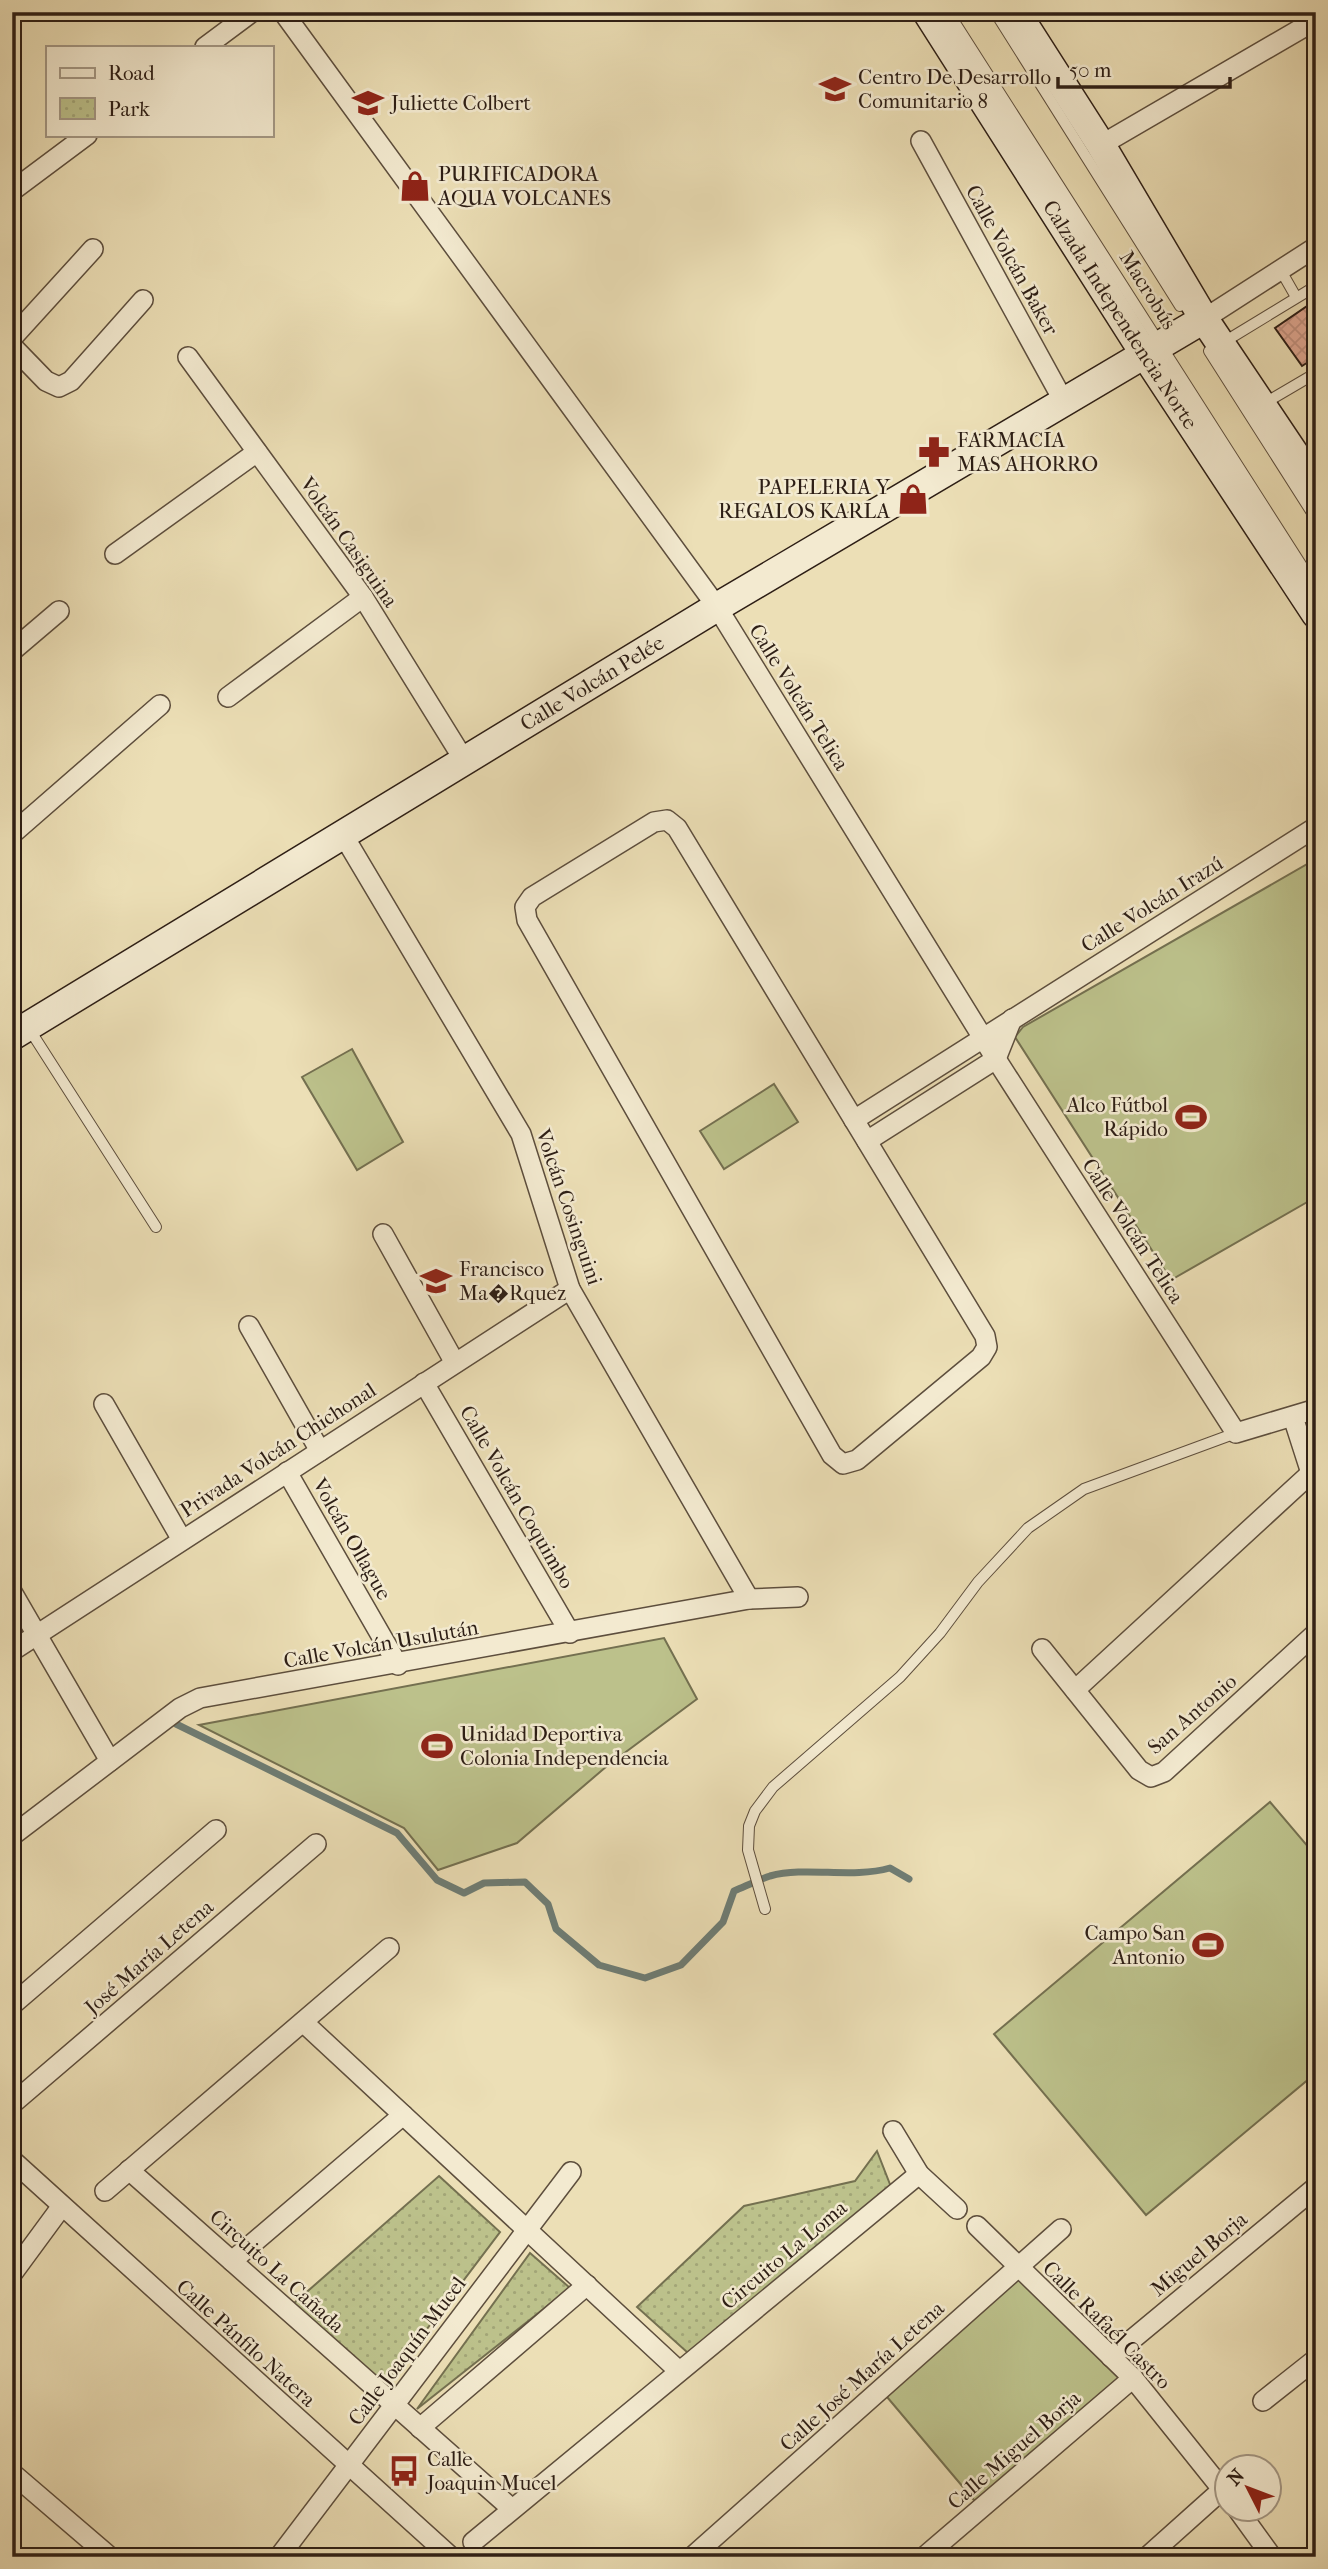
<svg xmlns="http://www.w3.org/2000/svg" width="1328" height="2569" viewBox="0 0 1328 2569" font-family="'IM FELL French Canon',serif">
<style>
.grass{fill:#bcc18b;stroke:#747050;stroke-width:2}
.park{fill:url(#park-dots);stroke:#747050;stroke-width:2}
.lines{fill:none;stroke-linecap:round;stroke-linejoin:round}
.stream{stroke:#6e7d75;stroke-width:7}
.building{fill:url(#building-cross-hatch);stroke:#2d1e15;stroke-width:2}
.lane-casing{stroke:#5d4e3d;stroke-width:12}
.street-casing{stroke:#5d4e3d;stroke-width:22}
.secondary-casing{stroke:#2d1e15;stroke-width:31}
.lane{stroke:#f3ead0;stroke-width:10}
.street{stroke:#f3ead0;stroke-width:19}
.secondary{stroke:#f3ead0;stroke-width:28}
.labels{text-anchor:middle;stroke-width:5;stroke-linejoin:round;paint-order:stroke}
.poi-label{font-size:21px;fill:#2d1e15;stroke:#f3ead0;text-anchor:start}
.street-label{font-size:21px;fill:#2d1e15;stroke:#f3ead0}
</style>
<defs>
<pattern id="park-dots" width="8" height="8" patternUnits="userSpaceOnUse" patternTransform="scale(1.75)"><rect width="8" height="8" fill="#bcc18b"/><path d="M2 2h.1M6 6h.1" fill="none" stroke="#a2a577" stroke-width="1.8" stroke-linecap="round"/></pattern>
<pattern id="building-cross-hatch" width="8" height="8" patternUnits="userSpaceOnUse" patternTransform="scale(1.75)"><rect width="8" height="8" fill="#dfa791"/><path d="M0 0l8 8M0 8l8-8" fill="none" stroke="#c08f7c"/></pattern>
</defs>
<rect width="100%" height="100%" fill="#ecdfb6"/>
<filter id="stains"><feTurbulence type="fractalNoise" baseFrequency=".00286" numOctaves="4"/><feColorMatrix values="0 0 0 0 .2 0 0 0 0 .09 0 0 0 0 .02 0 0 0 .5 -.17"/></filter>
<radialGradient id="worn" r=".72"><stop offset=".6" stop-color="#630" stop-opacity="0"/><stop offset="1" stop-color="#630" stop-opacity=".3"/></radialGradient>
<g class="grass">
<polygon points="1316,859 1316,1197 1171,1280 1015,1037 1023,1027"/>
<polygon points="352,1049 403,1142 357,1170 302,1077"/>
<polygon points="774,1084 798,1122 724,1169 700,1131"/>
<polygon points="664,1638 697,1699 607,1766 517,1843 438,1870 404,1828 199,1725"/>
<polygon points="1270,1802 1316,1856 1316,2073 1146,2215 994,2034"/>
<polygon points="1018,2272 1129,2375 979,2506 882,2391"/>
</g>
<g class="park">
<polygon points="877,2151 891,2187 688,2353 637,2307 744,2206 855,2181"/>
<polygon points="439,2176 500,2232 384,2386 293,2304"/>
<polygon points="530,2253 570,2288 417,2409"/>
</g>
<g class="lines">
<path class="stream" d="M 176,1724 L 397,1833 L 437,1880 L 464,1893 L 484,1883 L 525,1882 L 548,1904 L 556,1929 L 599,1965 L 645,1978 L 681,1965 L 723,1922 L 734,1891 C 746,1886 758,1880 770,1876 C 807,1866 851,1879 890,1868 L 909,1879"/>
</g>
<polygon class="building" points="1316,300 1316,357 1302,366 1275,328"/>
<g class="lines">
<defs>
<g id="lane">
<polyline points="948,12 1316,588"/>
<polyline points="995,12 1180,306"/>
<polyline points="1280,269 1296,297"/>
<polyline points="1224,342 1316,286"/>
<polyline points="1209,351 1316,519"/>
<polyline points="1265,403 1316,373"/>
<polyline points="28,1027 156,1227"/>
<polyline points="765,1909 748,1850 749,1826 755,1811 773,1787 900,1677 940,1633 978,1582 1028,1528 1084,1489 1236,1433"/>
</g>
<g id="street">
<polyline points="283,12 717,607 996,1059 1236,1433 1316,1409"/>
<polyline points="205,47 252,12"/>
<polyline points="921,141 1063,400"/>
<polyline points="1101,145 1316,20"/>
<polyline points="12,191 87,135"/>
<polyline points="1204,319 1316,247"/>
<polyline points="12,338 93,249"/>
<polyline points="12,346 46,381 59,387 71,381 143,300"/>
<polyline points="188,357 363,597 464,760"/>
<polyline points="115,554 257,452"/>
<polyline points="12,651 59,611"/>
<polyline points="228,697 363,597"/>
<polygon points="667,820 677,828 985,1336 987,1347 981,1357 857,1460 843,1464 832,1455 527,920 525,907 532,897 654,822"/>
<polyline points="342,833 521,1134 570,1289 749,1599"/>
<polyline points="12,834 160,705"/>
<polyline points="854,1120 1316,827"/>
<polyline points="867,1141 996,1059 1012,1019"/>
<polyline points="383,1234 455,1363"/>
<polyline points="249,1326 320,1451"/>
<polyline points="424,1383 570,1633"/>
<polyline points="104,1404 182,1540"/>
<polyline points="1293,1417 1311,1473 1316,1479"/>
<polyline points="287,1472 398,1665"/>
<polyline points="12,1592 110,1761"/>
<polyline points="1042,1649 1139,1770 1151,1777 1164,1772 1316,1633"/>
<polyline points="12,1651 570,1289"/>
<polyline points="1075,1690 1311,1473"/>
<polyline points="13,1835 180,1708 200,1698 749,1599 798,1597"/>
<polyline points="12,2005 216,1830"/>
<polyline points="303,2022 679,2371"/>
<polyline points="12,2104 316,1844"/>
<polyline points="893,2131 919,2174 957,2209"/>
<polyline points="12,2160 451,2557"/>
<polyline points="129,2170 512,2509"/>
<polyline points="105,2191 389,1948"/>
<polyline points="977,2226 1133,2378 1226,2494"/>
<polyline points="232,2261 403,2115"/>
<polyline points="12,2274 62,2206"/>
<polyline points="1111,2357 1316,2187"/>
<polyline points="1263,2401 1316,2359"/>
<polyline points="420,2428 587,2285"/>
<polyline points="12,2473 110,2557"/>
<polyline points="1238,2510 1272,2557"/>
<polyline points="473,2542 919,2174"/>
<polyline points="279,2557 571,2172"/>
<polyline points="692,2557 1061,2229"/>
<polyline points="924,2557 1133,2378"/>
<polyline points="1147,2557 1223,2489"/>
</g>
<g id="secondary">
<path id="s1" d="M 927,12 L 1144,353 L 1316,614"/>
<polyline points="1016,12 1101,145 1204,319 1316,486"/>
<path id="s2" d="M 12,1036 L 717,607 L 1204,319"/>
</g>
</defs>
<use href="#lane" class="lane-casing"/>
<use href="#street" class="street-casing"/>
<use href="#secondary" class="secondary-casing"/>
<use href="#lane" class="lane"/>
<use href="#street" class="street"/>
<use href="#secondary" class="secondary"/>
</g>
<defs>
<symbol id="school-bare" viewBox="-9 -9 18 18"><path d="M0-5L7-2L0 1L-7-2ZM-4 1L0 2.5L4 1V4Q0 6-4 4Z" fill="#8f2418" stroke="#f3ead0" stroke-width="2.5" paint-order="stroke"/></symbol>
<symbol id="shop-bare" viewBox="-9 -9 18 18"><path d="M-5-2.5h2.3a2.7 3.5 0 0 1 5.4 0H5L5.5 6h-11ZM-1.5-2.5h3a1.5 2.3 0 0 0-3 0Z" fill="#8f2418" stroke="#f3ead0" stroke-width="2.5" paint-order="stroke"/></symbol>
<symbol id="pharmacy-bare" viewBox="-9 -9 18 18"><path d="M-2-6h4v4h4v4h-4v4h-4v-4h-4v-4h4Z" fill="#8f2418" stroke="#f3ead0" stroke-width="2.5" paint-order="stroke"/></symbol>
<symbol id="stadium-bare" viewBox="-9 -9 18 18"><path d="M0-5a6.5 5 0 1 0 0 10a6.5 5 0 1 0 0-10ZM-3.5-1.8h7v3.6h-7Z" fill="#8f2418" stroke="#f3ead0" stroke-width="2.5" paint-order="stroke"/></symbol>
<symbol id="bus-bare" viewBox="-9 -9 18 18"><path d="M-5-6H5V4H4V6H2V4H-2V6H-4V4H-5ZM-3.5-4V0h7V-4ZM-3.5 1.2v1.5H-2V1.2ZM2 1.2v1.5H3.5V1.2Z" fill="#8f2418" stroke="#f3ead0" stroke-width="2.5" paint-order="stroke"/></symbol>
</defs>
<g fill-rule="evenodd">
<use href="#school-bare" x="813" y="67" width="44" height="44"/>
<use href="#school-bare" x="346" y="81" width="44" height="44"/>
<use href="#shop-bare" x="393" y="164" width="44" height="44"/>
<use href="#pharmacy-bare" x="912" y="430" width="44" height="44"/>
<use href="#shop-bare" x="891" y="477" width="44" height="44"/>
<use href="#stadium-bare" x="1169" y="1095" width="44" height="44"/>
<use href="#school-bare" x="414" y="1259" width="44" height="44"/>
<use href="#stadium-bare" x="415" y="1724" width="44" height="44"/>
<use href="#stadium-bare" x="1186" y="1923" width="44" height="44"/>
<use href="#bus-bare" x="382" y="2449" width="44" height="44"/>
</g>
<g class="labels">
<g class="poi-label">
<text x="858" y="84">Centro De Desarrollo<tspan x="858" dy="24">Comunitario 8</tspan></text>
<text x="391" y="110">Juliette Colbert</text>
<text x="438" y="181">PURIFICADORA<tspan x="438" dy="24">AQUA VOLCANES</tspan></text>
<text x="957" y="447">FARMACIA<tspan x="957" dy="24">MAS AHORRO</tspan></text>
<text x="890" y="494" text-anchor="end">PAPELERIA Y<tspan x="890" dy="24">REGALOS KARLA</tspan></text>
<text x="1168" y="1112" text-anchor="end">Alco Fútbol<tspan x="1168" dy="24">Rápido</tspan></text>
<text x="459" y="1276">Francisco<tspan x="459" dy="24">Ma�Rquez</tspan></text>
<text x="460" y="1741">Unidad Deportiva<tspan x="460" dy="24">Colonia Independencia</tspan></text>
<text x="1185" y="1940" text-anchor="end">Campo San<tspan x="1185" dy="24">Antonio</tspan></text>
<text x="427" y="2466">Calle<tspan x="427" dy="24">Joaquin Mucel</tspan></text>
</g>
<g class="street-label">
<text transform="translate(1012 260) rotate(61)" y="7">Calle Volcán Baker</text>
<text transform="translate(1148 290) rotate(58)" y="7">Macrobús</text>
<text dy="7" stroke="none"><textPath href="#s1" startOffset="359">Calzada Independencia Norte</textPath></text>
<text transform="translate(349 542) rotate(55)" y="7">Volcán Casiguina</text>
<text dy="7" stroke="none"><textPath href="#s2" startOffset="679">Calle Volcán Pelée</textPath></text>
<text transform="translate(799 697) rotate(58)" y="7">Calle Volcán Telica</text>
<text transform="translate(1152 904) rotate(-32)" y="7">Calle Volcán Irazú</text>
<text transform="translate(569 1207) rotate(71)" y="7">Volcán Cosinguini</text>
<text transform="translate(1133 1231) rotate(57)" y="7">Calle Volcán Telica</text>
<text transform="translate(278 1450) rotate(-33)" y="7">Privada Volcán Chichonal</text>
<text transform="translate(517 1497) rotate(60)" y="7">Calle Volcán Coquimbo</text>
<text transform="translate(352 1539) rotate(60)" y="7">Volcán Ollague</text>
<text transform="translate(381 1644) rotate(-10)" y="7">Calle Volcán Usulután</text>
<text transform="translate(1192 1714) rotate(-41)" y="7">San Antonio</text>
<text transform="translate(149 1957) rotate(-41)" y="7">José María Letena</text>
<text transform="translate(1199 2254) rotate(-40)" y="7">Miguel Borja</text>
<text transform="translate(784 2255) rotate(-40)" y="7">Circuito La Loma</text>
<text transform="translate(277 2271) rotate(42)" y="7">Circuito La Cañada</text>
<text transform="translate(1107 2325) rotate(45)" y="7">Calle Rafaél Castro</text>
<text transform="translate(246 2343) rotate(42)" y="7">Calle Pánfilo Natera</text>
<text transform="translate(407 2351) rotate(-53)" y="7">Calle Joaquín Mucel</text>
<text transform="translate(862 2376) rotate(-42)" y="7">Calle José María Letena</text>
<text transform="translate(1014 2450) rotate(-41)" y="7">Calle Miguel Borja</text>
</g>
</g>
<rect width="1328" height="2569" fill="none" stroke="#ecdfb6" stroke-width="42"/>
<rect x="14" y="14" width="1300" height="2541" fill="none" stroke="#2d1e15" stroke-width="3.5"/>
<rect x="21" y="21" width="1286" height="2527" fill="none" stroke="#2d1e15" stroke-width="2"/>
<rect x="46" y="46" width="228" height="91" fill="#f3ead0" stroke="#a49885" stroke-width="2"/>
<rect x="60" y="68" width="35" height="10" fill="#f3ead0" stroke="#a49885" stroke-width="2"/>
<text x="108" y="80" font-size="21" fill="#2d1e15">Road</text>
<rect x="60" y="98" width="35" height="21" fill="url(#park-dots)" stroke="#a49885" stroke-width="2"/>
<text x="108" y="116" font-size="21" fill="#2d1e15">Park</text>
<g transform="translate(1248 2488) rotate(312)"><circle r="33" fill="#f3ead0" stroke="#a49885" stroke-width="2"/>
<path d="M0-5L12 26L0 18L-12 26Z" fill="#8f2418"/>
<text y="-10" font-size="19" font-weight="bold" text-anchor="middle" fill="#2d1e15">N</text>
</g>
<path d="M1058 77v10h172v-10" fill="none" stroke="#2d1e15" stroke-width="3.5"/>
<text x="1069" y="77" font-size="21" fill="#2d1e15" stroke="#f3ead0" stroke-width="5" paint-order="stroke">50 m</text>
<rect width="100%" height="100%" filter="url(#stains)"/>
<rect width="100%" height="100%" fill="url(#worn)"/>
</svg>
